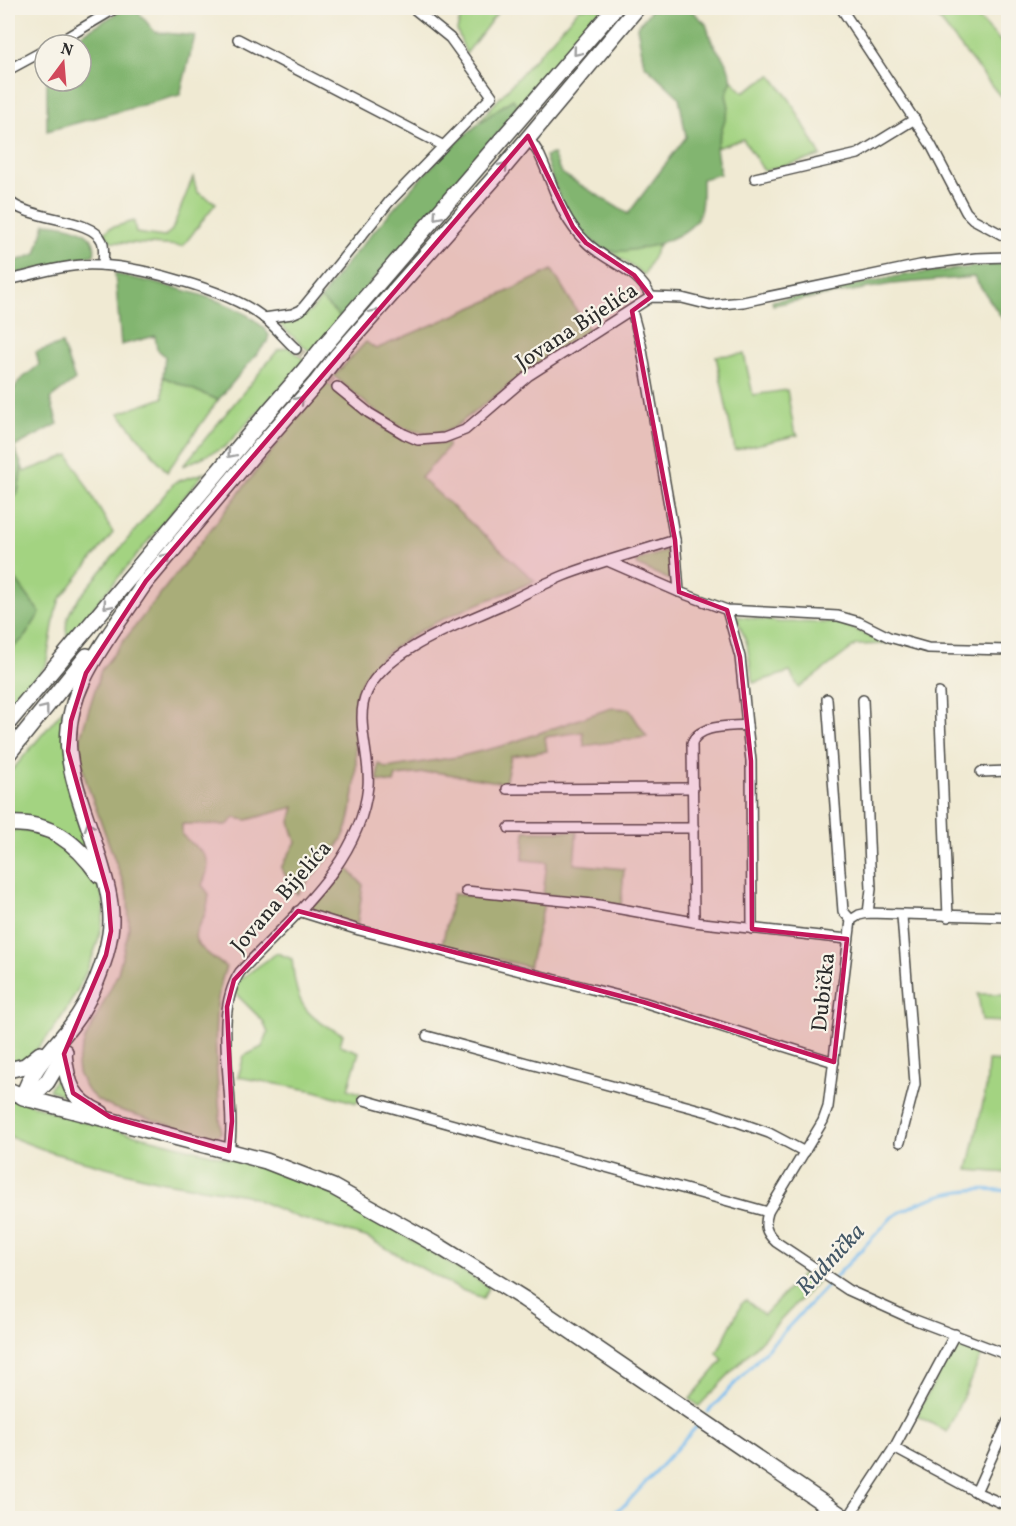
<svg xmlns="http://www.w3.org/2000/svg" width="1016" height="1526" viewBox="0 0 1016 1526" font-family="Vollkorn,serif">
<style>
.green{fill:#a3d381;stroke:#677f56;stroke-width:1.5}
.forest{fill:#82b56f;stroke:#56704d;stroke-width:1.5}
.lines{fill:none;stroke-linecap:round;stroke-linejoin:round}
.stream{stroke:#7abdf0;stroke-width:3}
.minor-tunnel{stroke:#c9c4b1;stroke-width:9;stroke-dasharray:9 4.5;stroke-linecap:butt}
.minor-casing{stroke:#494844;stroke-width:12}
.primary-casing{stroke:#494844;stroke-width:18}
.trunk-casing{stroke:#494844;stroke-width:18}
.minor{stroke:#fff;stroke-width:9}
.primary{stroke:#fff;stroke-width:15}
.trunk{stroke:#fff;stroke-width:15}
.trunk-bridge-casing{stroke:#494844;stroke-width:18;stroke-linecap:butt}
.trunk-bridge{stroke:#fff;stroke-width:15}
.oneway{stroke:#a0a0a0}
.marked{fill:#c2185b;fill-opacity:0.2;stroke:#c2185b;stroke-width:4.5;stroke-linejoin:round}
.labels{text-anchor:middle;stroke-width:4.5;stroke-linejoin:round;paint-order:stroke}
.street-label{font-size:22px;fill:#2b2b2b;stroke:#f7f3e8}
.water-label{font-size:24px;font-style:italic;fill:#435766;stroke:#f7f3e8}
</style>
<rect width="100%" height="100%" fill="#f7f3e8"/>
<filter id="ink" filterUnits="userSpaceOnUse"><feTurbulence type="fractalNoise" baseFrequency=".0167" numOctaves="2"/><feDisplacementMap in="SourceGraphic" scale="12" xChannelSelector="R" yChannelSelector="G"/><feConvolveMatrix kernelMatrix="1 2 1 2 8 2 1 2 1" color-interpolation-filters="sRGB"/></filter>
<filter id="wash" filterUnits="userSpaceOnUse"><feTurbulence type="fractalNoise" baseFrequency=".008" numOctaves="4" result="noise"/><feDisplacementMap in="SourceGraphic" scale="24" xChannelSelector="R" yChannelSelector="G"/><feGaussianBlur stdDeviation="1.35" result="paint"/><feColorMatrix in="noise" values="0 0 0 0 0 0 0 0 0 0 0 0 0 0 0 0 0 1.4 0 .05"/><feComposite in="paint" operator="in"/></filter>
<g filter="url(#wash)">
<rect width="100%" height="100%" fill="#f0ead3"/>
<g class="green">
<polygon points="463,8 501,8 466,54 457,30"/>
<polygon points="580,8 606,8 520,108 480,120"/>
<polygon points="942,8 969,8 1008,49 1008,90 1000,96 933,12"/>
<polygon points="771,75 790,100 821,156 764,171 743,139 716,148 729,108 726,95 732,80 743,92"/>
<polygon points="193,177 197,192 216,203 183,246 112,242 104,233 110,228 134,221 136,233 164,237 172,230"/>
<polygon points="659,245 644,275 610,251"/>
<path d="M 552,270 L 589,331 L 550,354 L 452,429 C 406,447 367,403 334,376 L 366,342 L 376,349 L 490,300 Z"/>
<polygon points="321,299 341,318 311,353 279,324 280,319 310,312"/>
<polygon points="288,347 305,360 299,368 225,447 183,466 278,350"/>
<polygon points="744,354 753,395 787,390 794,430 798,435 735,450 716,356"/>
<polygon points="163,377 218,400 167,472 119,413 163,398"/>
<path d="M 328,383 C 363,413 399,448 448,443 L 448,447 L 421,478 L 535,581 C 484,603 422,621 380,659 C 346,688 355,722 356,761 C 356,782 353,804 348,825 C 341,850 313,874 297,894 L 281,868 L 296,842 L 290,822 L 294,807 L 247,820 L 235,818 L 227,825 L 182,824 L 182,835 C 203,854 216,856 202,885 L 209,894 C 206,940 171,929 226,967 C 207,1016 219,1080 221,1133 L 217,1136 L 210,1137 L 113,1108 L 97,1100 L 86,1089 L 78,1073 L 77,1064 L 85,1040 L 118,973 L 129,928 L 128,896 L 86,781 L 81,758 L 80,738 L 101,670 L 321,388 Z"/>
<polygon points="69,455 113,533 60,599 55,614 46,666 8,709 8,652 24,638 40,613 8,569 8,500 18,493 22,466 24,472"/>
<path d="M 204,473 L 68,639 C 63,623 69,611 79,598 L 175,482 Z"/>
<polygon points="666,551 670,552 670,580 637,565 636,561"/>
<polygon points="736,616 778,622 841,623 887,644 856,645 799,688 790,672 753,683 747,644"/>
<polygon points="73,698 68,719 94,854 84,847 8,822 8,775"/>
<polygon points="611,708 629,709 647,737 584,746 583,732 545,737 547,751 511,756 505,783 435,772 396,776 394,783 378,781 378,763 386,768 457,757 502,746"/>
<path d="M 8,830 C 17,830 30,829 39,833 C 65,841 94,868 102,895 C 114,935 58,1038 25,1059 C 20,1062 13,1063 8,1065 Z"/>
<polygon points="525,831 577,831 574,864 624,869 621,905 543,894 547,862 523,860"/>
<polygon points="346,867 363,885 357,925 314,912 311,904"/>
<polygon points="453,894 544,904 529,967 442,945"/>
<path d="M 277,953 L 292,959 C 296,1001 302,1017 343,1034 L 340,1045 L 359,1052 L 348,1089 L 360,1093 L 357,1103 L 315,1091 L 238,1077 L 244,1056 L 262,1047 L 268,1033 L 263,1021 L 235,993 L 239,980 Z"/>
<polygon points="978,994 1008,994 1008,1022 982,1021"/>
<polygon points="988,1061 1008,1062 1008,1173 968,1170 986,1089"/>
<polygon points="59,1070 73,1099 49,1090"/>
<polygon points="8,1096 69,1118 258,1166 316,1186 363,1210 489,1287 483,1298 459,1289 366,1237 299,1218 246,1195 159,1181 53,1153 8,1136"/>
<polygon points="805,1272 817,1282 699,1406 690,1399 723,1360 717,1353 742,1303 746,1300 764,1315"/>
<polygon points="960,1343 984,1350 947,1432 916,1415 953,1348"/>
</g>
<g class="forest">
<polygon points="126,8 139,8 139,13 155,32 195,36 180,95 47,131 47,81 81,81 81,45 63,45"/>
<path d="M 653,8 L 689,8 L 706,24 L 712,42 L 727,64 L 732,80 L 726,95 L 729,107 L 716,148 L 720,174 L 702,179 C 702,190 703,202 700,212 C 693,239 636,253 612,251 C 607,251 599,246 595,243 C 567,223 554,188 545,156 L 553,154 L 561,173 L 628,214 L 686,137 L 679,97 L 644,64 L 637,27 Z"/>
<path d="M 513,99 L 520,108 L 341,318 L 321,299 C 341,268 365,241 390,213 C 427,170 464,130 513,99 Z"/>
<path d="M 45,223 C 64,224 100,229 94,255 L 8,276 L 8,264 L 36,254 Z"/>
<polygon points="998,264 1008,264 1008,327 974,277 892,284 773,305 772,301 904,275"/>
<path d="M 115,274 C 157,284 245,298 269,335 L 267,342 L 218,400 L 163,377 L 165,356 L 157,349 L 155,336 L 121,345 Z"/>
<polygon points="62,344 75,380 50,399 58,424 14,447 22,466 18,493 8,500 8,398 19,381 39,365 36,352"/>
<polygon points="8,569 40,613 24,638 8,652"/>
</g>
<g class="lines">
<g class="stream">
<path d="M 708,1412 L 892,1217 C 928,1195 965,1185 1008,1191"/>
<polyline points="605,1518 626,1504 698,1425"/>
</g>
</g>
</g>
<g filter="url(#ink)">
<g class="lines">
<polyline class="minor-tunnel" points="296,349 337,387"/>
<defs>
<g id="minor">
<polyline points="841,8 931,145 966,212 973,219 1008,238"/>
<polyline points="238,39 442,145"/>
<polyline points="54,45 116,8"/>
<polyline points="8,70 45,50"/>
<path d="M 528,136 C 531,143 537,149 540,156 C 554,186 560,217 585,241 C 606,263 638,268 651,297"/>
<polyline points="755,178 858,154 915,119"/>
<path d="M 8,200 C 28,221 92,217 102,241 C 105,248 103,258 103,265"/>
<path d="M 8,280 C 33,275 58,266 84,265 C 130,263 227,289 263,317 C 275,326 285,339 296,349"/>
<polyline points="632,311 641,344 675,540 679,592 727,610 838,616 859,622 889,637 928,648 1008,650"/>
<polyline points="264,318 292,314 301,310 389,202 492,96 450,38 413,8"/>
<polyline points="337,387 369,413 404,434 418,440 444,438 465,430 528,376 651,297 682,298 710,305 743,302 920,265 976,258 1008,257"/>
<polyline points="610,562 679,592"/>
<polyline points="727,610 740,657 747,725"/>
<polyline points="939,693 948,917"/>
<polyline points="827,699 843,911 851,920"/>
<polyline points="863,700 871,889 868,913"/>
<polyline points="981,772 1008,771"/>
<polyline points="507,789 693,788"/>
<polyline points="509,828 694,828"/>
<polyline points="466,891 593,904 694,922 847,939"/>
<polyline points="298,911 359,930 643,1002 834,1062"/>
<path d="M 1008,917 L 868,913 L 859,915 L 851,920 L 828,1107 L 823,1121 L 768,1212 C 764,1226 765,1232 776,1242 L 848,1290 L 910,1318 L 1008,1355"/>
<path d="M 694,922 L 692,743 C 699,724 730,727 747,725 L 751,761 L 752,929"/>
<polyline points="427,1036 712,1113 769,1133 805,1152"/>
<polyline points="364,1100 768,1212"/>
<polyline points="900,1142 915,1084 902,916"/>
<path d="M 229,1151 C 238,1098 210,1017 240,972 C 290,918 360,865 368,786 C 371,757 354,719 367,692 C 386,650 458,625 497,607 C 519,597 541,585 563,576 C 599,562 638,552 675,540"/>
<polyline points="894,1448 976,1492 1008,1506"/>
<polyline points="976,1492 1008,1421"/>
<polyline points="848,1518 894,1448 955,1334"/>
</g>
<g id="primary">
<polyline points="141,588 257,450"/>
<polyline points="8,723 270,410"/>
<polyline points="8,754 87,656"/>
<path d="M 8,824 C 49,821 76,842 99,875"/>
<path d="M 64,1054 C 67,1084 72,1100 101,1113"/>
<polyline points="8,1070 25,1066 40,1054"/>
<polyline points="8,1090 29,1099 266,1161 333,1187 442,1248 524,1299 845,1518"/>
<path d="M 23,1097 C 32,1067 53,1049 71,1026 C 91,1000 105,965 110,934 C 115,902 101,866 92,836 C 83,808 72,781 69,752 C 62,686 114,632 146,581"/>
<polyline points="29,1099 47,1082 65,1052"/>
</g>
<g id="trunk">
<polyline points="324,346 615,8"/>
<polyline points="336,357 504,167 637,8"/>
<polyline points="270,410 303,372"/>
<polyline points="257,450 316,383"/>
</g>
</defs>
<use href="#minor" class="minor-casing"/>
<use href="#primary" class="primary-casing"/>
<use href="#trunk" class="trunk-casing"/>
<use href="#minor" class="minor"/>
<use href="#primary" class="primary"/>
<use href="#trunk" class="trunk"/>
<defs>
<g id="trunk-bridge">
<polyline points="303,372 324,346"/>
<polyline points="316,383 336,357"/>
</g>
</defs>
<use href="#trunk-bridge" class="trunk-bridge-casing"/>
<use href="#trunk-bridge" class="trunk-bridge"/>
</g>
<defs><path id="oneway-chevron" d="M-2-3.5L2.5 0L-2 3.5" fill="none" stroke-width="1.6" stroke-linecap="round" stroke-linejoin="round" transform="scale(1.5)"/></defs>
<g class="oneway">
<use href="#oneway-chevron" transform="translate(577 52) rotate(130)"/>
<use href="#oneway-chevron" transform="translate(504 166) rotate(-50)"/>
<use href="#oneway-chevron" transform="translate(437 216) rotate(131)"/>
<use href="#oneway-chevron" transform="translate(375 313) rotate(-49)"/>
<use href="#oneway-chevron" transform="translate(300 400) rotate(-49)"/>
<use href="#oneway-chevron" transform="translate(231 454) rotate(131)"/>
<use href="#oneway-chevron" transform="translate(167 557) rotate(-50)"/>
<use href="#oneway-chevron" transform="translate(107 605) rotate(130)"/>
<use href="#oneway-chevron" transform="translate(45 709) rotate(-52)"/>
<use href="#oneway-chevron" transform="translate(89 826) rotate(-107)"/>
</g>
</g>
<path class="marked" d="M 528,136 L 573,227 L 586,243 L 634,275 L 651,297 L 632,311 L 675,540 L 679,592 L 727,610 L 740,657 L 751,761 L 752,929 L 847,939 L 834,1062 L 643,1002 L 298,911 L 234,980 L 227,1007 L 232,1121 L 229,1151 L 110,1117 L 73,1093 L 64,1054 L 106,955 L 111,931 L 108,893 L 68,751 L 71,721 L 86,673 L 146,581 Z"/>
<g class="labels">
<g class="street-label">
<text transform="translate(576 325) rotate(-33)" y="8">Jovana Bijelića</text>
<text transform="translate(280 896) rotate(-49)" y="8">Jovana Bijelića</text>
<text transform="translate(822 992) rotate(-84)" y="8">Dubička</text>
</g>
<g class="water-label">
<text transform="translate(830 1259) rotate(-47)" y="8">Rudnička</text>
</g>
</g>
<rect width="1016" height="1526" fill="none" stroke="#f7f3e8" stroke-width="30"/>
<g transform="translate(63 63) rotate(16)"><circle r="28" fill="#f7f3e8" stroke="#a5a39c" stroke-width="1.5"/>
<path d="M0-4.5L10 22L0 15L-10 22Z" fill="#d1495b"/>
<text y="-9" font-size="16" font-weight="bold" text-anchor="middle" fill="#2b2b2b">N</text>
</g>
</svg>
